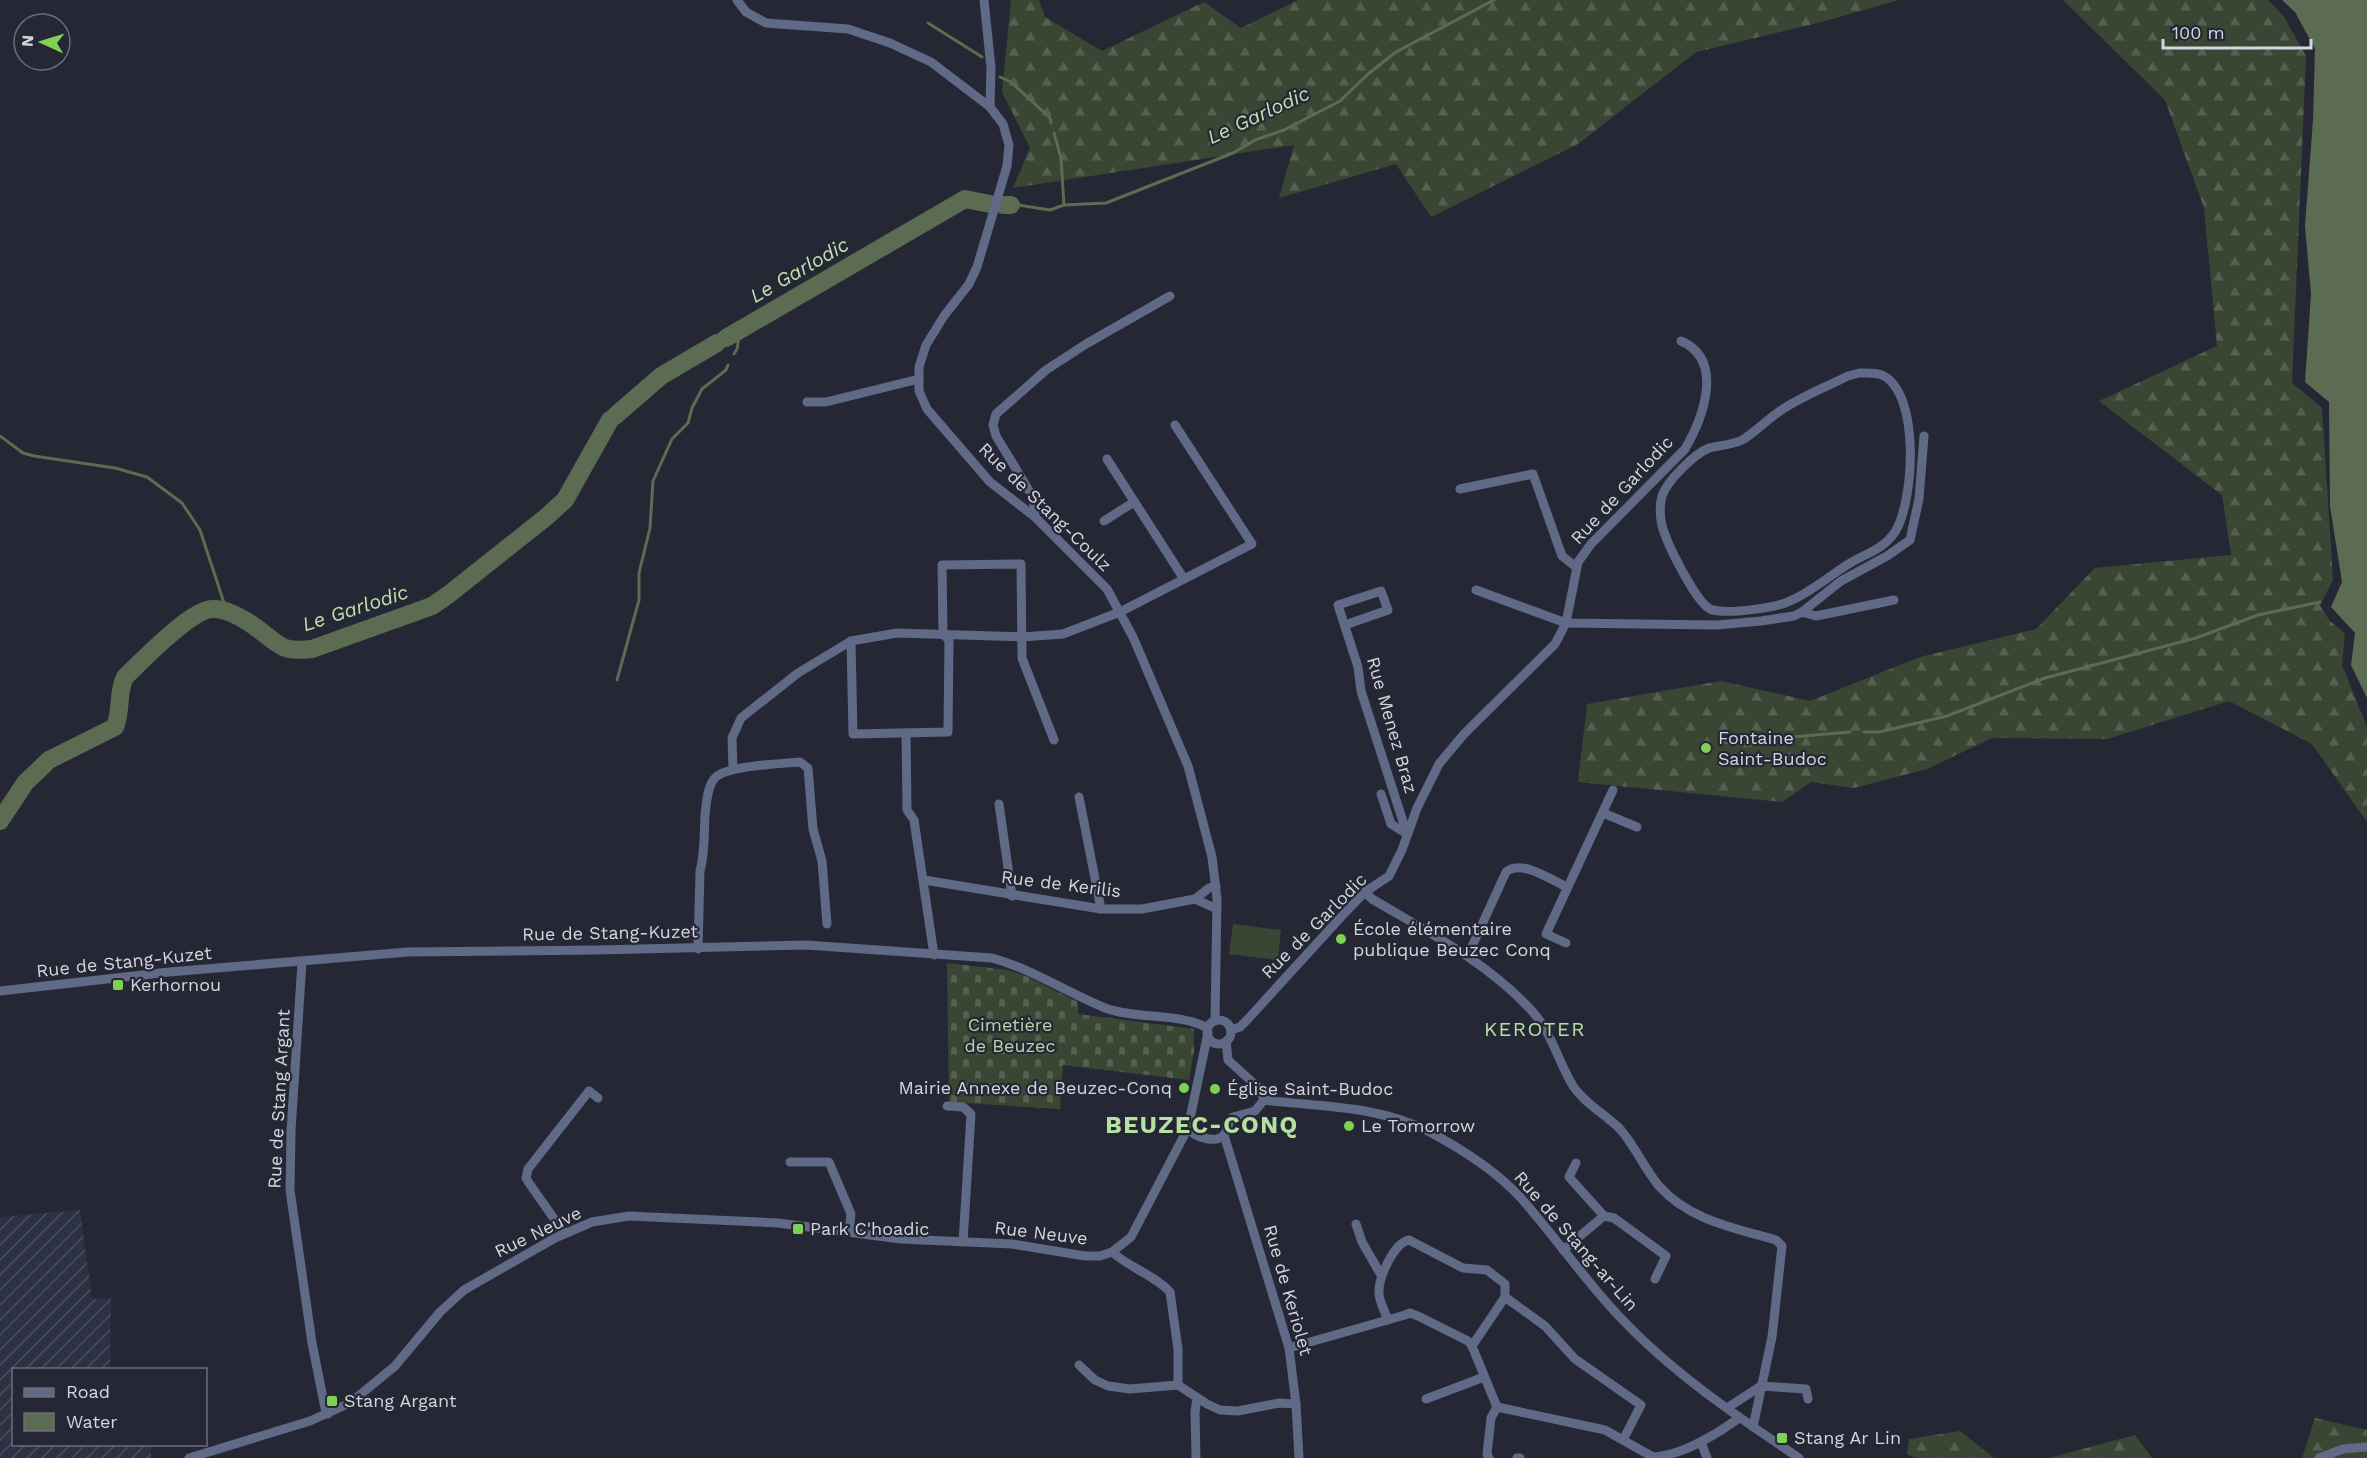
<svg xmlns="http://www.w3.org/2000/svg" width="2367" height="1458" viewBox="0 0 2367 1458" font-family="'Work Sans',sans-serif">
<style>
.industrial{fill:url(#industrial-furrows)}
.forest{fill:url(#forest-firs)}
.cemetery{fill:url(#cemetery-stones)}
.garden{fill:#3a4634}
.water{fill:#5b6c53}
.lines{fill:none;stroke-linecap:round;stroke-linejoin:round}
.stream{stroke:#5b6c53;stroke-width:3}
.river{stroke:#5b6c53;stroke-width:18}
.street{stroke:#606985;stroke-width:9}
.poi-dot{fill:#7ed153;stroke:#252834;stroke-width:2}
.labels{text-anchor:middle;stroke-width:4.5;stroke-linejoin:round;paint-order:stroke}
.street-label{font-size:18px;fill:#d3d6de;stroke:#252834}
.poi-label{font-size:18px;fill:#d3d6de;stroke:#252834;text-anchor:start}
.park-label{font-size:18px;fill:#b5d6a7;stroke:#252834}
.water-label{font-size:20px;font-style:italic;fill:#bfe0b1;stroke:#252834}
.neighbourhood-label{font-size:20px;letter-spacing:1.5px;fill:#b4e1a0;stroke:#252834}
.district-label{font-size:24px;font-weight:bold;letter-spacing:1.5px;fill:#b4e1a0;stroke:#252834}
</style>
<defs>
<pattern id="industrial-furrows" width="10" height="10" patternUnits="userSpaceOnUse" patternTransform="scale(1.5)"><rect width="10" height="10" fill="#2c3143"/><path d="M-1 1l2-2M0 10L10 0M9 11l2-2" fill="none" stroke="#4a4e5e"/></pattern>
<pattern id="forest-firs" width="22" height="20" patternUnits="userSpaceOnUse" patternTransform="scale(1.5)"><rect width="22" height="20" fill="#3a4634"/><path d="M5 1l3.5 6h-7zM16 11l3.5 6h-7z" fill="#566051"/></pattern>
<pattern id="cemetery-stones" width="16" height="16" patternUnits="userSpaceOnUse" patternTransform="scale(1.5)"><rect width="16" height="16" fill="#3a4634"/><path d="M2 7V4a2 2 0 0 1 4 0v3zM10 15v-3a2 2 0 0 1 4 0v3z" fill="#566051"/></pattern>
</defs>
<rect width="100%" height="100%" fill="#252834"/>
<polygon class="industrial" points="80,1210 92,1299 111,1298 110,1369 14,1370 14,1444 151,1445 151,1458 0,1458 0,1217"/>
<g class="forest">
<polygon points="1011,0 1039,0 1045,17 1102,51 1204,2 1241,28 1298,0 1899,0 1818,23 1696,52 1578,144 1431,217 1396,164 1279,198 1294,145 1013,188 1030,148 1002,92"/>
<polygon points="2063,0 2268,0 2284,17 2306,56 2292,383 2322,408 2333,580 2320,605 2329,620 2345,634 2342,665 2367,727 2367,822 2312,744 2229,701 2107,739 1992,738 1927,769 1854,788 1811,782 1782,802 1578,782 1587,704 1721,681 1810,701 1920,657 2036,629 2095,568 2231,555 2222,495 2099,401 2217,346 2204,208 2165,100"/>
<polygon points="2315,1418 2367,1430 2367,1458 2302,1458"/>
<polygon points="1960,1431 1994,1458 1915,1458 1907,1454 1909,1439"/>
<polygon points="2135,1435 2152,1458 2049,1458"/>
</g>
<polygon class="cemetery" points="947,963 1008,970 1028,977 1078,1002 1078,1014 1194,1029 1194,1051 1189,1080 1063,1065 1060,1109 949,1102"/>
<polygon class="garden" points="1233,924 1281,930 1278,960 1229,954"/>
<polygon class="water" points="2282,0 2367,0 2367,698 2351,665 2355,633 2331,607 2342,582 2330,506 2329,402 2305,382 2311,294 2305,226 2313,120 2315,49 2295,12"/>
<g class="lines">
<g class="stream">
<polyline points="928,23 982,57"/>
<polyline points="1000,77 1011,82 1050,118 1051,123"/>
<polyline points="1054,133 1061,158 1064,205"/>
<polyline points="1018,205 1050,210 1064,205 1106,203 1233,153 1255,140 1284,130 1340,101 1368,74 1396,52 1494,0"/>
<polyline points="734,354 737,349 740,330"/>
<polyline points="0,436 23,453 34,456 115,468 147,477 182,503 200,530 227,612"/>
<polyline points="617,680 639,600 639,573 650,528 653,481 672,439 688,423 692,408 702,389 726,370 728,365"/>
<polyline points="1864,732 1879,732 1947,716 2045,678 2196,638 2258,615 2320,602"/>
<polyline points="1720,741 1747,746 1780,738 1850,732"/>
</g>
<g class="river">
<polyline points="1003,205 1011,205"/>
<polyline points="726,338 965,199 990,204"/>
<polyline points="615,416 661,376 717,343"/>
<path d="M 0,821 L 25,783 L 49,760 L 115,727 C 122,710 117,693 125,677 C 142,661 190,610 212,609 C 229,608 249,622 262,632 C 282,648 285,652 312,649 L 432,606 L 448,595 L 545,518 L 565,500 L 610,420"/>
</g>
<g class="street">
<polyline points="737,0 746,12 766,23 848,29 890,43 931,62 990,107 1003,124 1009,145 1007,166 977,267 969,284 944,316 926,345 919,367 919,391 927,409 990,482 1035,517 1107,589 1133,637 1188,766 1212,857 1217,899 1215,1021"/>
<polyline points="984,0 991,68 990,107"/>
<path d="M 1859,373 C 1867,373 1875,372 1882,375 C 1921,393 1914,502 1895,532 C 1883,550 1864,554 1847,565 C 1828,577 1811,592 1790,601 C 1776,608 1724,615 1710,609 C 1696,602 1669,547 1664,532 C 1660,522 1659,506 1662,496 C 1667,481 1694,454 1709,448 C 1720,445 1734,445 1744,439 C 1756,431 1767,420 1780,411 C 1800,397 1826,387 1848,376 Z"/>
<polyline points="807,402 826,402 919,379"/>
<polyline points="1107,459 1184,579"/>
<polyline points="1460,489 1533,474 1562,556 1576,567"/>
<polyline points="1035,517 1033,497 996,436 993,425 996,414 1046,370 1086,344 1170,296"/>
<polyline points="1104,521 1134,502"/>
<polyline points="1476,590 1566,623 1717,625 1761,621 1794,616 1802,612 1841,581 1887,556 1910,540 1919,499 1924,436"/>
<polyline points="1802,612 1816,616 1894,600"/>
<polyline points="1345,625 1388,610 1381,591 1338,605 1358,667 1361,691 1407,834"/>
<polyline points="851,641 853,734 948,732 949,640 943,634 942,565 1021,564 1022,658 1054,740"/>
<polyline points="906,733 907,810 914,820 934,955"/>
<polyline points="733,769 732,738 741,718 798,673 851,641 897,633 1022,637 1063,634 1120,612 1252,544 1175,425"/>
<polyline points="1381,794 1391,824 1407,834"/>
<polyline points="1079,797 1101,909"/>
<polyline points="999,804 1012,896"/>
<polyline points="1603,813 1637,827"/>
<polyline points="924,880 1101,909 1142,909 1195,899 1209,888 1216,886"/>
<path d="M 1365,892 L 1372,899 C 1428,932 1487,962 1532,1011 C 1552,1033 1558,1061 1573,1086 C 1585,1104 1605,1114 1620,1129 C 1635,1146 1644,1168 1659,1186 C 1689,1220 1734,1228 1776,1240 L 1782,1246 L 1772,1337 L 1753,1427"/>
<polyline points="1195,899 1217,909"/>
<polyline points="1566,943 1546,934 1613,790"/>
<path d="M 698,949 L 700,871 C 705,853 704,834 705,816 C 706,805 707,788 714,779 C 724,765 782,764 800,762 L 808,768 L 813,829 L 822,861 L 827,924"/>
<path d="M 1468,955 L 1506,872 C 1522,859 1551,880 1567,887"/>
<polyline points="302,962 291,1131 290,1190 312,1343 325,1408 328,1414"/>
<path d="M 0,991 L 169,972 L 408,952 L 597,950 L 806,945 L 992,958 C 1032,969 1066,992 1105,1008 C 1138,1020 1177,1012 1208,1028"/>
<circle cx="1219" cy="1032" r="12"/>
<path d="M 1231,1030 L 1240,1027 L 1247,1020 L 1341,917 L 1365,892 L 1389,876 L 1402,850 L 1417,808 L 1439,764 L 1464,734 L 1555,644 L 1566,623 L 1578,562 L 1591,544 L 1685,449 C 1703,418 1725,360 1681,341"/>
<polyline points="1226,1041 1228,1060 1260,1089 1264,1100"/>
<path d="M 1264,1100 C 1320,1107 1376,1105 1428,1131 C 1460,1148 1495,1170 1520,1197 C 1554,1235 1583,1278 1618,1315 C 1671,1372 1735,1415 1799,1458"/>
<polyline points="947,1106 963,1107 971,1114 963,1242"/>
<path d="M 1188,1128 C 1193,1137 1216,1144 1224,1135 C 1228,1130 1228,1122 1233,1117 L 1255,1111 L 1264,1100"/>
<polyline points="1224,1135 1289,1348 1296,1404 1299,1458"/>
<polyline points="790,1162 829,1162 851,1214 849,1231"/>
<polyline points="1576,1163 1569,1177 1604,1216 1614,1218 1666,1256 1655,1279"/>
<polyline points="1356,1224 1362,1242 1381,1275"/>
<polyline points="564,1233 529,1183 526,1178 528,1169 589,1091 598,1098"/>
<polyline points="1563,1250 1604,1216"/>
<path d="M 1112,1252 C 1130,1268 1156,1276 1170,1292 L 1178,1349 L 1178,1385"/>
<polyline points="1505,1297 1545,1326 1575,1359 1641,1405 1624,1438"/>
<path d="M 1388,1320 C 1385,1312 1379,1301 1379,1293 C 1378,1278 1394,1243 1409,1240 L 1463,1268 L 1487,1270 L 1505,1284 L 1505,1297 L 1472,1346"/>
<polyline points="1289,1348 1405,1315 1410,1313 1418,1316 1468,1341 1472,1346 1497,1407"/>
<polyline points="1079,1365 1095,1380 1108,1386 1130,1389 1178,1385 1207,1404 1220,1410 1238,1411 1279,1403 1296,1404"/>
<polyline points="1761,1386 1806,1389 1808,1399"/>
<polyline points="1426,1399 1484,1377"/>
<path d="M 1497,1407 L 1605,1430 L 1653,1457 C 1681,1456 1717,1434 1739,1418"/>
<polyline points="1727,1408 1761,1386"/>
<polyline points="1701,1442 1707,1458"/>
<polyline points="189,1458 310,1421 350,1403 395,1366 440,1312 464,1290 555,1238 592,1222 629,1216 778,1223 901,1239 1012,1244 1085,1256 1100,1256 1112,1252 1131,1237 1188,1128 1208,1033"/>
<polyline points="1196,1458 1195,1412 1197,1398"/>
<polyline points="1489,1458 1487,1454 1491,1418 1497,1407"/>
<polyline points="1517,1458 1520,1458"/>
<polyline points="2319,1458 2343,1449 2367,1447"/>
</g>
</g>
<g class="poi-dot">
<circle cx="1706" cy="748" r="6"/>
<circle cx="1341" cy="939" r="6"/>
<rect x="112" y="979" width="12" height="12" rx="3"/>
<circle cx="1184" cy="1088" r="6"/>
<circle cx="1215" cy="1089" r="6"/>
<circle cx="1349" cy="1126" r="6"/>
<rect x="792" y="1223" width="12" height="12" rx="3"/>
<rect x="326" y="1395" width="12" height="12" rx="3"/>
<rect x="1776" y="1432" width="12" height="12" rx="3"/>
</g>
<g class="labels">
<g class="street-label">
<text transform="translate(1622 490) rotate(-47)" y="6">Rue de Garlodic</text>
<text transform="translate(1045 507) rotate(44)" y="6">Rue de Stang-Coulz</text>
<text transform="translate(1392 725) rotate(74)" y="6">Rue Menez Braz</text>
<text transform="translate(1061 884) rotate(7)" y="6">Rue de Kerilis</text>
<text transform="translate(1314 926) rotate(-45)" y="6">Rue de Garlodic</text>
<text transform="translate(610 933) rotate(-1)" y="6">Rue de Stang-Kuzet</text>
<text transform="translate(124 962) rotate(-6)" y="6">Rue de Stang-Kuzet</text>
<text transform="translate(279 1099) rotate(-87)" y="6">Rue de Stang Argant</text>
<text transform="translate(538 1232) rotate(-26)" y="6">Rue Neuve</text>
<text transform="translate(1041 1233) rotate(7)" y="6">Rue Neuve</text>
<text transform="translate(1576 1241) rotate(49)" y="6">Rue de Stang-ar-Lin</text>
<text transform="translate(1288 1290) rotate(74)" y="6">Rue de Keriolet</text>
</g>
<g class="poi-label">
<text x="1718" y="744">Fontaine<tspan x="1718" dy="21">Saint-Budoc</tspan></text>
<text x="1353" y="935">École élémentaire<tspan x="1353" dy="21">publique Beuzec Conq</tspan></text>
<text x="130" y="991">Kerhornou</text>
<text x="1172" y="1094" text-anchor="end">Mairie Annexe de Beuzec-Conq</text>
<text x="1227" y="1095">Église Saint-Budoc</text>
<text x="1361" y="1132">Le Tomorrow</text>
<text x="810" y="1235">Park C'hoadic</text>
<text x="344" y="1407">Stang Argant</text>
<text x="1794" y="1444">Stang Ar Lin</text>
</g>
<g class="park-label">
<text x="1010" y="1031">Cimetière<tspan x="1010" dy="21">de Beuzec</tspan></text>
</g>
<g class="water-label">
<text transform="translate(1258 115) rotate(-25)" y="7">Le Garlodic</text>
<text transform="translate(799 270) rotate(-30)" y="7">Le Garlodic</text>
<text transform="translate(355 608) rotate(-18)" y="7">Le Garlodic</text>
</g>
<g class="neighbourhood-label">
<text x="1535" y="1036">KEROTER</text>
</g>
<g class="district-label">
<text x="1202" y="1133">BEUZEC-CONQ</text>
</g>
</g>
<rect x="12" y="1368" width="195" height="78" fill="#252834" stroke="#6b6e78" stroke-width="1.5"/>
<rect x="24" y="1388" width="30" height="9" fill="#606985" stroke="#6b6e78" stroke-width="1.5"/>
<text x="66" y="1398" font-size="18" fill="#d3d6de">Road</text>
<rect x="24" y="1413" width="30" height="18" fill="#5b6c53" stroke="#6b6e78" stroke-width="1.5"/>
<text x="66" y="1428" font-size="18" fill="#d3d6de">Water</text>
<g transform="translate(42 42) rotate(274)"><circle r="28" fill="#252834" stroke="#6b6e78" stroke-width="1.5"/>
<path d="M0-4.5L10 22L0 15L-10 22Z" fill="#7ed153"/>
<text y="-9" font-size="16" font-weight="bold" text-anchor="middle" fill="#d3d6de">N</text>
</g>
<path d="M2163 39v9h148v-9" fill="none" stroke="#d3d6de" stroke-width="3"/>
<text x="2172" y="39" font-size="18" fill="#d3d6de" stroke="#252834" stroke-width="4.5" paint-order="stroke">100 m</text>
</svg>
